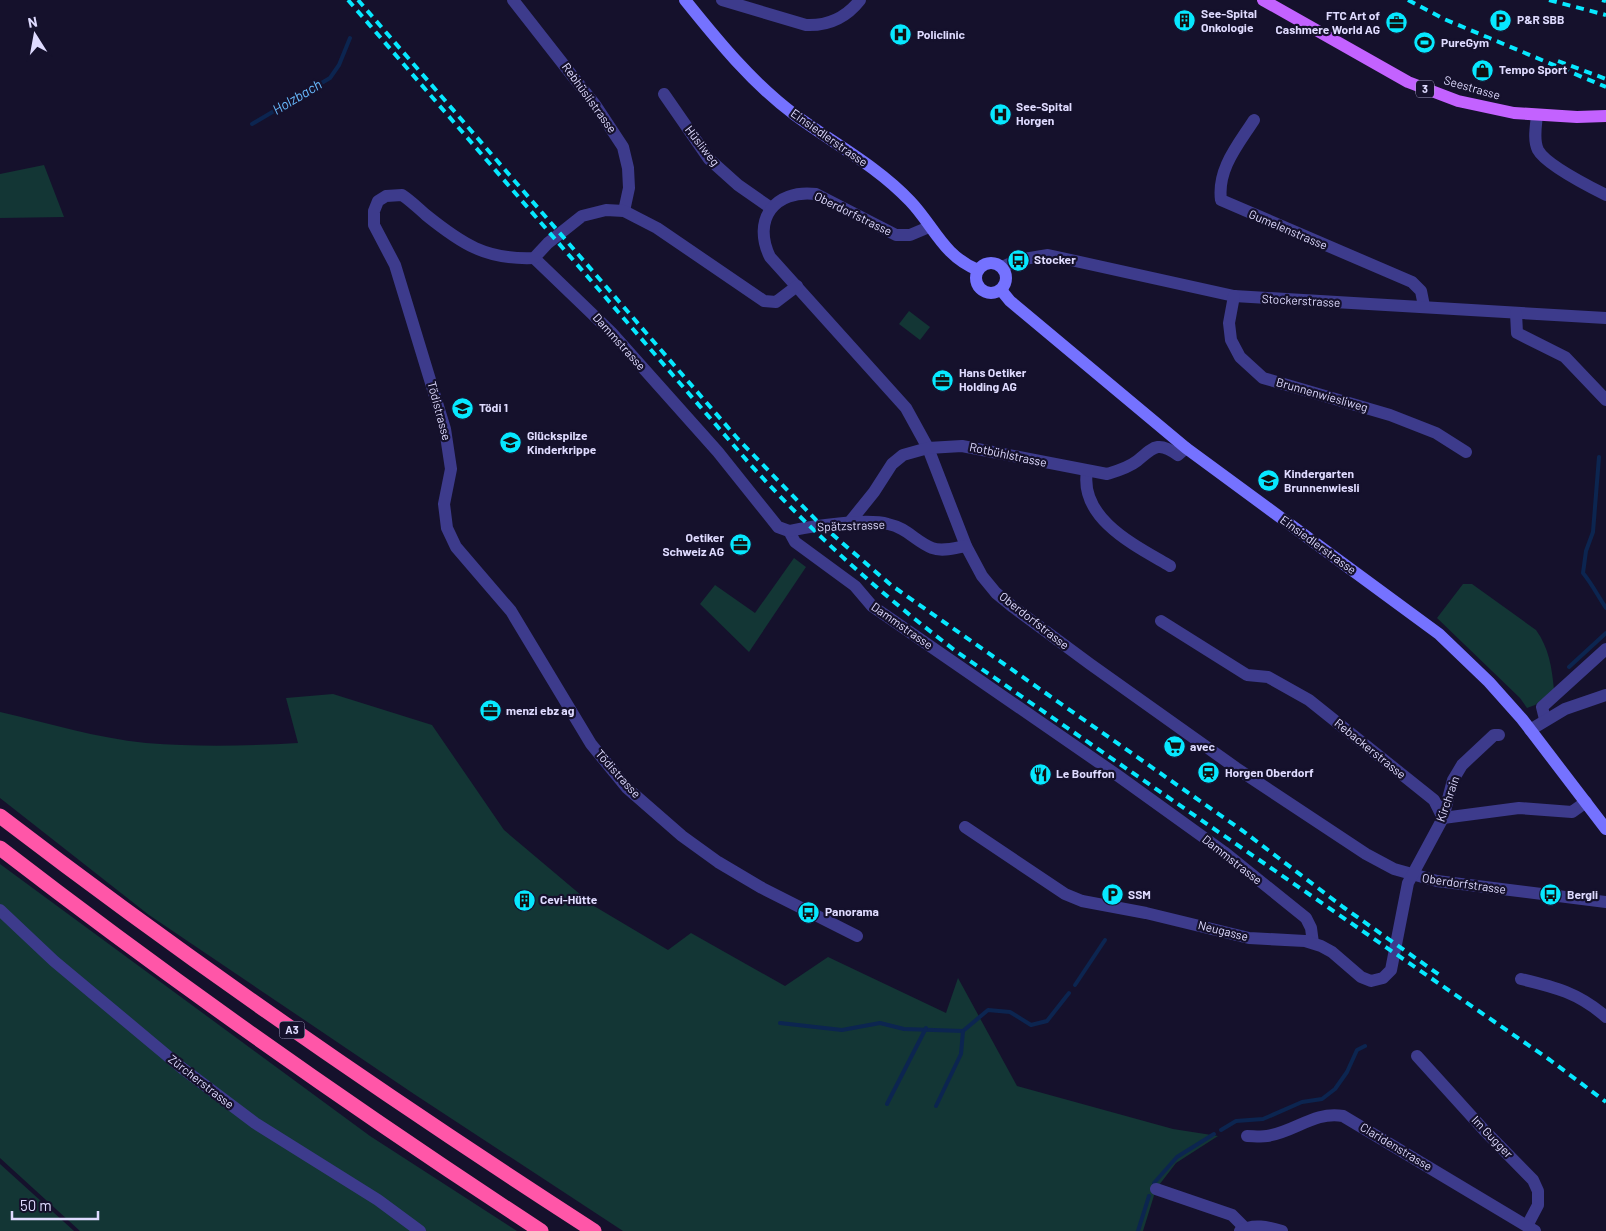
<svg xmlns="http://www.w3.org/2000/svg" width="1606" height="1231" viewBox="0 0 1606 1231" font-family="Barlow,sans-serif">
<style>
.green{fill:#133635}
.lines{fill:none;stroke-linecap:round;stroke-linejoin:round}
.stream{stroke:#0c2550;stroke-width:4}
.minor{stroke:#3d3b8c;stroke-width:12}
.secondary{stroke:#7572ff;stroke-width:12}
.primary{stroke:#c362ff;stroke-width:12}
.motorway{stroke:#ff56a8;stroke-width:15}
.rail{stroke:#07e8ff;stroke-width:4;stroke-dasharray:8 6;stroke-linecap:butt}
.labels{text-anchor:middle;stroke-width:4.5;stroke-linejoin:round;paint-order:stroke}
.shield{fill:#15112c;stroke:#a29ec0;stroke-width:1}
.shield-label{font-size:11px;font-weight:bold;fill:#dfdbff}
.poi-label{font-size:12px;font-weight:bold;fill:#dfdbff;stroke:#15112c;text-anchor:start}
.street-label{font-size:12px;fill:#dfdbff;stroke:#15112c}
.water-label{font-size:14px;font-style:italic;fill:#69bbff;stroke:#15112c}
</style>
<rect width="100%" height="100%" fill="#15112c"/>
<g class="green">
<polygon points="44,165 64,217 0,218 0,174"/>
<polygon points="909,311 930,327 920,340 899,324"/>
<polygon points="794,558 806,567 749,652 700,604 715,585 755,613"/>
<path d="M 1463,584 L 1472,584 L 1536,630 C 1549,648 1552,668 1554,690 L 1535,705 L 1527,708 L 1520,698 L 1437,618 Z"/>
<path d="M 333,694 L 432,725 L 504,830 L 594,906 L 668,950 L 691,933 L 785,986 L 828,957 L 946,1013 L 958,978 L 1017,1086 L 1173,1129 L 1218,1136 L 1176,1163 L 1156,1189 L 1143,1231 L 623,1231 L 414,1094 L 149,915 L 0,798 L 0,712 C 48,723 96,738 146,743 C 197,747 247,746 298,743 L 286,698 Z"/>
<polygon points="0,864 370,1136 517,1231 80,1231 0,1158"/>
<polygon points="0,1164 74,1231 0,1231"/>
</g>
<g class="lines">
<g class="stream">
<polyline points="252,124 330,78 339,65 350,38"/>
<path d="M 1599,457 L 1593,532 L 1586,551 L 1583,573 C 1592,584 1598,596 1606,608"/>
<polyline points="1569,667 1606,633"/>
<polyline points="1075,985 1105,940"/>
<polyline points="780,1023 842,1030 880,1023 904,1029 963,1031 988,1010 1010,1012 1031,1025 1047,1021 1069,993"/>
<polyline points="887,1104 926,1028"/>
<polyline points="936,1106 961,1054 963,1031"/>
<polyline points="1221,1130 1236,1121 1263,1119 1302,1102 1322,1099 1335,1089 1347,1072 1357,1050 1365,1046"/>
<polyline points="1154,1183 1177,1157 1214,1134"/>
<polyline points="1138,1231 1149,1196"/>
</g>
<g class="minor">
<polyline points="513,0 596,106 623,147 628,168 629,188 624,211"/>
<path d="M 722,0 L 806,25 C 829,26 846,18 860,0"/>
<polyline points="664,94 709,159 738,185 771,208"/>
<path d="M 1537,115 C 1536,126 1533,140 1538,150 C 1546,165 1590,187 1606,195"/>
<path d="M 1254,120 C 1238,145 1217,169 1221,200 L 1412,282 L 1421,291 L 1424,306"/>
<path d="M 929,227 L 910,235 L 896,235 L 816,194 C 774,189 752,220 770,257 L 906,408 L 928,448 L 966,546 L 982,576 L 996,593 L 1013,607 L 1090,664 L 1236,768 L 1366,854 L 1394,869 L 1437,881 L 1606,902"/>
<polyline points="534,258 611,332 718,452 778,527 789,531 795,542 855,586 872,606 1117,775 1224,852 1306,918 1311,928 1313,943"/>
<polyline points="1002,267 1018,260 1048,255 1234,296 1606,318"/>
<path d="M 797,286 L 776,302 L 764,301 L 657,228 L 624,211 L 606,210 L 582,216 L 548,243 L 534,258 C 486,260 462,244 426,215 C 418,208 411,201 402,195 L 386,196 L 378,201 L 374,211 L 374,225 L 395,265 L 445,429 L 451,469 L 444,504 L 447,528 L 456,547 L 511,611 L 591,744 L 627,788 L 682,836 L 718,862 L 762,888 L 857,936"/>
<polyline points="1234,296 1229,323 1231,340 1240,357 1263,378 1390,415 1436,433 1466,452"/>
<polyline points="1516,313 1517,333 1565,357 1606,400"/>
<path d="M 1087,471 C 1079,519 1136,546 1170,566"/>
<path d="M 849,523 L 874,492 L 892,464 L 903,455 L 928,448 L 962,446 L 1107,474 C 1117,471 1128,468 1137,461 C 1153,448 1157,440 1178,455 L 1186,448"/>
<path d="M 789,531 C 812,526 866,518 888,524 C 907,528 915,541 932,548 C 942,552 955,548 966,546"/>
<polyline points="1161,621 1247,675 1268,677 1309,700 1434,800 1443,818 1519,808 1572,812 1586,802"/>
<polyline points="1545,719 1542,707 1606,649"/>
<polyline points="1530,730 1565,709 1606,695"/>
<polyline points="965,827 1065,894 1082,901 1146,913 1249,938 1305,941 1321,946 1332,952 1361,977 1371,981 1383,978 1391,970 1408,883 1443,818 1453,780 1462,765 1494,735 1499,735"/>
<polyline points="0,910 54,961 182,1068 255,1123 378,1200 420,1231"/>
<path d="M 1521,979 C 1555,987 1579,993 1606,1017"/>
<polyline points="1417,1056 1484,1130 1533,1180 1538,1191 1538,1205 1527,1226"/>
<path d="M 1247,1136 C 1253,1136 1261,1137 1267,1136 C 1295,1132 1314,1111 1343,1116 L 1535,1231"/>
<polyline points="1156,1189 1232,1215 1245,1228"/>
<path d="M 1240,1231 C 1253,1223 1268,1227 1282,1231"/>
</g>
<g class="secondary">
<path d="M 685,0 C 718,41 752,83 795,115 C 833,143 877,166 910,201 C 934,226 943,256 978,270"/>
<circle cx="991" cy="278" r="15"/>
<polyline points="1001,290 1010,301 1186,448 1439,634 1489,682 1522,719 1606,829"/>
</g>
<polyline class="primary" points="1263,0 1408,82 1458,101 1514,113 1577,117 1606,116"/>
<g class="motorway">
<path d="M 0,816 C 192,963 391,1100 594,1231"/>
<path d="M 0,848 C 175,983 356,1110 541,1231"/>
</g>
<g class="rail">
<path d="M 348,0 L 749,463 C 813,534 882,595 957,652 L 1550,1060 L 1606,1102"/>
<polyline points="358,0 738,439 818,522 891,585 1243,831 1343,907 1441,976"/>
<polyline points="1408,0 1444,19 1606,87"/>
<polyline points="1549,0 1606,15"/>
<polyline points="1602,0 1606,1"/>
<polyline points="1558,61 1606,79"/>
</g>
</g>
<defs>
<symbol id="parking-disc" viewBox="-11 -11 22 22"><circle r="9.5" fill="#07e8ff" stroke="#15112c"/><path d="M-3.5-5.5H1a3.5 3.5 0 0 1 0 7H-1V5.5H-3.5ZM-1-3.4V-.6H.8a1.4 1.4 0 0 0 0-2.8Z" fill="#111"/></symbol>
<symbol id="building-disc" viewBox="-11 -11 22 22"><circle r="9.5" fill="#07e8ff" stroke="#15112c"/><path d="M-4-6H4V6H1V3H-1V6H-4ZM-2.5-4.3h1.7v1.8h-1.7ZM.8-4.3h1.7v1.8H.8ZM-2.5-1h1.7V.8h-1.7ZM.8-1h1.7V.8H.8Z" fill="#111"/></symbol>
<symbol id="office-disc" viewBox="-11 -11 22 22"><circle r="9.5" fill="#07e8ff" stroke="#15112c"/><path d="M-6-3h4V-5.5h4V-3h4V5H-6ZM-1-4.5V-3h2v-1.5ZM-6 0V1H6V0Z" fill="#111"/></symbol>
<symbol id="hospital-disc" viewBox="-11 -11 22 22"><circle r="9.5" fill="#07e8ff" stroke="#15112c"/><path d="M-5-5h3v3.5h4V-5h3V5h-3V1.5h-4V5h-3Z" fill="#111"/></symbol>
<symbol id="stadium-disc" viewBox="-11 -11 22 22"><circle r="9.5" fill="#07e8ff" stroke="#15112c"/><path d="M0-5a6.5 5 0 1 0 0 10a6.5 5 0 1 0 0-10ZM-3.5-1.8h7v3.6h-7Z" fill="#111"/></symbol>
<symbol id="shop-disc" viewBox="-11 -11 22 22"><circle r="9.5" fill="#07e8ff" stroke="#15112c"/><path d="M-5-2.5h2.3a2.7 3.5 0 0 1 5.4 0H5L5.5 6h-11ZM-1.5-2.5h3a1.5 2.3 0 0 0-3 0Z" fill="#111"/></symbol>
<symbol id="bus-disc" viewBox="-11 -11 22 22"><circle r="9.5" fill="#07e8ff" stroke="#15112c"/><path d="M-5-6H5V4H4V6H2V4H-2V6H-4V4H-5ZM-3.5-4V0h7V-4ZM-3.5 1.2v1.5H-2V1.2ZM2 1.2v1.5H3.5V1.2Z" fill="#111"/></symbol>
<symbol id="school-disc" viewBox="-11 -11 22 22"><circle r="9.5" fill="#07e8ff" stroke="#15112c"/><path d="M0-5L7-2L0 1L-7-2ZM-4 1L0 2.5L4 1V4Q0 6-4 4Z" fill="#111"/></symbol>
<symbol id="supermarket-disc" viewBox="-11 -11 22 22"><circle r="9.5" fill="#07e8ff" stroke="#15112c"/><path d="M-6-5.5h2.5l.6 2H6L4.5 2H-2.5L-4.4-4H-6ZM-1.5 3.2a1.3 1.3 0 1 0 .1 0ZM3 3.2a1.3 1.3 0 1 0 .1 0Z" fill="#111"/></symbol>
<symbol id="station-disc" viewBox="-11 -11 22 22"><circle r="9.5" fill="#07e8ff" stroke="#15112c"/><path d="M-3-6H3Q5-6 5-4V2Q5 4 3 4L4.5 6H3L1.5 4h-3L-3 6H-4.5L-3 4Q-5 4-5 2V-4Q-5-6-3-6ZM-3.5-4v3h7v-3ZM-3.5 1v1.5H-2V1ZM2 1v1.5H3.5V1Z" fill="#111"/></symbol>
<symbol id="restaurant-disc" viewBox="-11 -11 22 22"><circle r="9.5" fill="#07e8ff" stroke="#15112c"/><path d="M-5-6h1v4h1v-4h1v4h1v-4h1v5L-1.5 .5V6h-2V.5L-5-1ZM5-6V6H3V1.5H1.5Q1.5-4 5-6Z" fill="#111"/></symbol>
</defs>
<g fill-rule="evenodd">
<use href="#parking-disc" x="1488" y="8" width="25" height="25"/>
<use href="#building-disc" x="1172" y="8" width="25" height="25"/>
<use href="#office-disc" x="1384" y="10" width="25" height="25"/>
<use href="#hospital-disc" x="888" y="22" width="25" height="25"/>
<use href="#stadium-disc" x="1412" y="30" width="25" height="25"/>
<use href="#shop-disc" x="1470" y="58" width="25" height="25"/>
<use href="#hospital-disc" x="988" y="102" width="25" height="25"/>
<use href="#bus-disc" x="1006" y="248" width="25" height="25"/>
<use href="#office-disc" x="930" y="368" width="25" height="25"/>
<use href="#school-disc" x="450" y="396" width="25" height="25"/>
<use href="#school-disc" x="498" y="430" width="25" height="25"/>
<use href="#school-disc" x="1256" y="468" width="25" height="25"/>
<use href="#office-disc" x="728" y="532" width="25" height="25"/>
<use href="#office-disc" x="478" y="698" width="25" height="25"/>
<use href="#supermarket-disc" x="1162" y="734" width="25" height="25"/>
<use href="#station-disc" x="1196" y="760" width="25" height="25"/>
<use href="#restaurant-disc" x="1028" y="762" width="25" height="25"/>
<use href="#parking-disc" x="1100" y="882" width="25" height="25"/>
<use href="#bus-disc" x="1538" y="882" width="25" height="25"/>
<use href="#building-disc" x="512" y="888" width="25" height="25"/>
<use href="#bus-disc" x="796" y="900" width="25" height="25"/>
</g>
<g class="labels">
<g class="shield">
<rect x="1416" y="80.5" width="18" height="17" rx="4"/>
<rect x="279.5" y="1021.5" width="25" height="17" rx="4"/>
</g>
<g class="shield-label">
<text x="1425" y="93">3</text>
<text x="292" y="1034">A3</text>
</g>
<g class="poi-label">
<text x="1201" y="18">See-Spital<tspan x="1201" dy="14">Onkologie</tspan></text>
<text x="1380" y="20" text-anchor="end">FTC Art of<tspan x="1380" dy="14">Cashmere World AG</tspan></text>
<text x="1517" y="24">P&amp;R SBB</text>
<text x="917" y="39">Policlinic</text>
<text x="1441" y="47">PureGym</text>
<text x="1499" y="74">Tempo Sport</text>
<text x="1016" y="111">See-Spital<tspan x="1016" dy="14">Horgen</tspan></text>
<text x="1034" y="264">Stocker</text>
<text x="959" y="377">Hans Oetiker<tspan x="959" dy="14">Holding AG</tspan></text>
<text x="479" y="412">Tödi 1</text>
<text x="527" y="440">Glückspilze<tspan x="527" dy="14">Kinderkrippe</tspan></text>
<text x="1284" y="478">Kindergarten<tspan x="1284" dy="14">Brunnenwiesli</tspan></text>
<text x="724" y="542" text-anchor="end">Oetiker<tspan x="724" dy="14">Schweiz AG</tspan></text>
<text x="506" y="715">menzi ebz ag</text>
<text x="1190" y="751">avec</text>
<text x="1225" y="777">Horgen Oberdorf</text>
<text x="1056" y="778">Le Bouffon</text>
<text x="1128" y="899">SSM</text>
<text x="1567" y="899">Bergli</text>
<text x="540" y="904">Cevi-Hütte</text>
<text x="825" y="916">Panorama</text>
</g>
<g class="street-label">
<text transform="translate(1472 88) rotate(16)" y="4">Seestrasse</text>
<text transform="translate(589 98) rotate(54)" y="4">Rebhüslistrasse</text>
<text transform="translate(829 138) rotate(35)" y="4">Einsiedlerstrasse</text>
<text transform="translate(702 146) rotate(52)" y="4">Hüsliweg</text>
<text transform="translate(853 214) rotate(26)" y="4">Oberdorfstrasse</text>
<text transform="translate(1288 230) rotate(23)" y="4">Gumelenstrasse</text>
<text transform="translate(1301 301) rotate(3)" y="4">Stockerstrasse</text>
<text transform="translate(619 342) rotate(48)" y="4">Dammstrasse</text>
<text transform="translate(1322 395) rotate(16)" y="4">Brunnenwiesliweg</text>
<text transform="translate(439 411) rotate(75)" y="4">Tödistrasse</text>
<text transform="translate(1008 455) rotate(12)" y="4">Rotbühlstrasse</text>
<text transform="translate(851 526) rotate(-2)" y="4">Spätzstrasse</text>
<text transform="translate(1318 545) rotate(36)" y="4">Einsiedlerstrasse</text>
<text transform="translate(1034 621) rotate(38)" y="4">Oberdorfstrasse</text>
<text transform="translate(902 626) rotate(35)" y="4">Dammstrasse</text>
<text transform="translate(1370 749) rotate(39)" y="4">Rebackerstrasse</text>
<text transform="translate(618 774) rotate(48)" y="4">Tödistrasse</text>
<text transform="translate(1448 799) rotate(-71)" y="4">Kirchrain</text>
<text transform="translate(1232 860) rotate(38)" y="4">Dammstrasse</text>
<text transform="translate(1464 884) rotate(8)" y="4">Oberdorfstrasse</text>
<text transform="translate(1223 931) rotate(14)" y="4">Neugasse</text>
<text transform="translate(201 1082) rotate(38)" y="4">Zürcherstrasse</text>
<text transform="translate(1492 1137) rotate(46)" y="4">Im Gugger</text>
<text transform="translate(1396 1147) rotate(31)" y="4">Claridenstrasse</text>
</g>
<g class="water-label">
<text transform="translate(297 97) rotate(-31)" y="5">Holzbach</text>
</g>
</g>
<g transform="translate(35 35) rotate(349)" stroke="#15112c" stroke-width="4" paint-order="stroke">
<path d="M0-4L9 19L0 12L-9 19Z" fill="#dfdbff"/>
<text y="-8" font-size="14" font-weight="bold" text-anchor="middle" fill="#dfdbff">N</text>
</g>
<path d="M12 1211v8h86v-8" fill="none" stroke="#dfdbff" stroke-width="2.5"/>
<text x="20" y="1211" font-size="15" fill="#dfdbff" stroke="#15112c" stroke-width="4" paint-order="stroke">50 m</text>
</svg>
